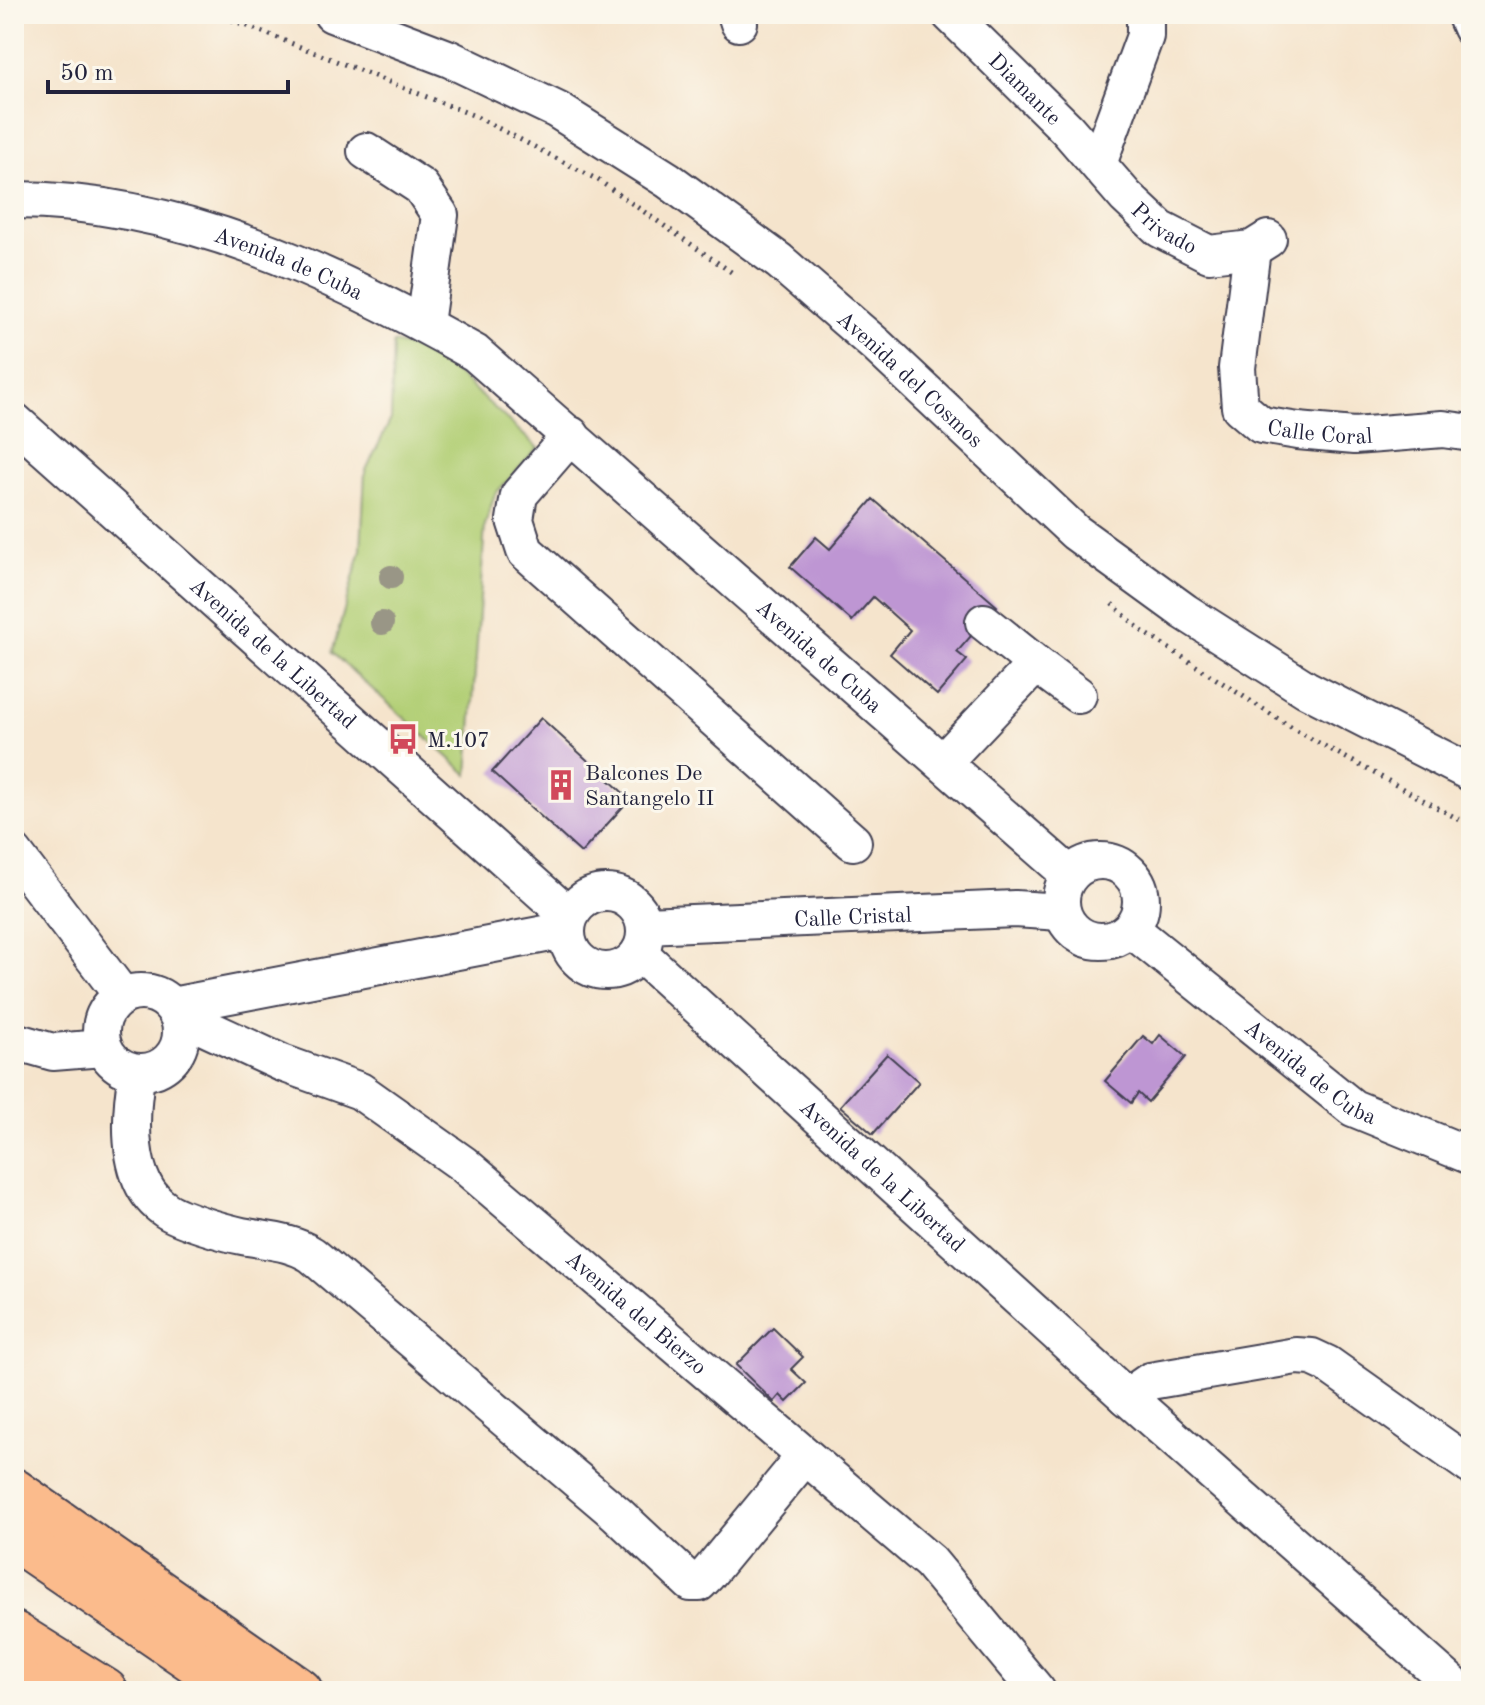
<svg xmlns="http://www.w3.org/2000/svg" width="1485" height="1705" viewBox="0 0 1485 1705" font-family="'Old Standard TT',serif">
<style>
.green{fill:#b2cf76;stroke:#6a7858;stroke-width:2}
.building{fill:#be96d3}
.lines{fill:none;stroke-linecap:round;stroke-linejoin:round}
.minor-casing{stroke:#423f51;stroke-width:40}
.highway-casing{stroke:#423f51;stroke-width:48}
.path{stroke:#423f51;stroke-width:5;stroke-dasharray:2 6;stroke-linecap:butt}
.minor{stroke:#fff;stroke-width:36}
.highway{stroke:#fbbb8c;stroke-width:44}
.tree{fill:#999686}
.labels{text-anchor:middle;stroke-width:6;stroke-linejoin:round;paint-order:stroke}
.street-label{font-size:22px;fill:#22223b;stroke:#fbf7ec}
.poi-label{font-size:22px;fill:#22223b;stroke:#fbf7ec;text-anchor:start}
</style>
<rect width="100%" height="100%" fill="#fbf7ec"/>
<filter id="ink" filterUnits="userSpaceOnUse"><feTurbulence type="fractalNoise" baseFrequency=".0125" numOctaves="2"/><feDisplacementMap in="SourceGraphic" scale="16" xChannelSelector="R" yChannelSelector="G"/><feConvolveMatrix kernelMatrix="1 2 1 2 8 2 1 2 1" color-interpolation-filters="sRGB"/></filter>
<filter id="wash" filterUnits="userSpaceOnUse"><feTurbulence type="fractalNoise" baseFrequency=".006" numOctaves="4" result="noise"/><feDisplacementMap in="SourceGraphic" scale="32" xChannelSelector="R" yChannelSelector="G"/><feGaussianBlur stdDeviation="1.8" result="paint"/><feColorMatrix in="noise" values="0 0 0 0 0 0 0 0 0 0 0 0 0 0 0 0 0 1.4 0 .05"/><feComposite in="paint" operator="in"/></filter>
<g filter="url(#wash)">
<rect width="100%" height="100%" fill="#f5e4cc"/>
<polygon class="green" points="393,343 426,351 464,380 538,448 495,494 485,525 468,775 332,653 361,550 365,472 391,419"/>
<g id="blocks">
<g class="building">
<polygon points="873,499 997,606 957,652 967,660 937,695 890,654 910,630 873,597 852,621 790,567 816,537 830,549"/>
<polygon points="541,718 630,799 581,853 492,772"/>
<polygon points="1160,1035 1186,1057 1148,1102 1138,1093 1131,1103 1105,1081 1143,1036 1153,1044"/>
<polygon points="887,1054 919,1082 873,1134 840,1106"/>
<polygon points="773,1328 803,1357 791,1369 806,1383 787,1402 780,1395 774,1402 736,1365"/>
</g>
</g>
</g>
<g filter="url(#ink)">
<use href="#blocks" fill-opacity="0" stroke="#423f51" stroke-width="2"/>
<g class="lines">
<defs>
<g id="minor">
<path id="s1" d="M 332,14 L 450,59 L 557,110 L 668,180 L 779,261 L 876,345 L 1075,532 L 1185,612 L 1306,689 L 1471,773"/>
<polyline points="736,14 739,23"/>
<path id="s2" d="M 950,14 L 1067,129 L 1126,197 L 1160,229 L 1209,254 L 1252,249 L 1268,239"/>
<polyline points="1465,14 1471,28"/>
<polyline points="366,151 421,187 440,215 425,324"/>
<polyline points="1098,164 1145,36 1145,14"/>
<path id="s3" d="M 14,200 C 180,200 334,273 475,353 L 1070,875"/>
<path id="s4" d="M 1252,249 L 1237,368 L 1240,407 L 1261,425 L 1298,431 L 1354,436 L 1443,429 L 1471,433"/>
<path id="s5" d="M 14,421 L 569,916"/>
<polyline points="571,435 519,495 515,520 525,551 853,842"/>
<polyline points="1036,664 1078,695"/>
<polyline points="944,761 1036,664 984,622"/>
<polyline points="14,853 122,995"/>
<circle cx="1101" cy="901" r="40"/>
<circle cx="606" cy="932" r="39"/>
<path id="s6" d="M 645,925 L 1015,909 L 1061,912"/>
<path id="s7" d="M 1131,929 L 1353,1108 L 1471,1156"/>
<path id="s8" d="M 639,953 L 1127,1397 L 1460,1691"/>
<circle cx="141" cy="1032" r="40"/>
<polyline points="172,1006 566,930"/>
<path id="s9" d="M 178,1015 L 282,1063 L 360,1091 L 463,1164 L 930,1562 L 1037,1691"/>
<polyline points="14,1041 53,1052 103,1048"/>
<path d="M 137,1072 C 130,1113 124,1183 166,1210 C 181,1220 223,1232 242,1236 C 267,1241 290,1241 312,1255 L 617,1514 L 691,1583 L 699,1583 L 707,1575 L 805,1456"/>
<polyline points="1127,1397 1150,1381 1296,1356 1312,1357 1327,1364 1471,1466"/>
</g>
<g id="highway">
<polyline points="14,1491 300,1691"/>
<polyline points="14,1538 238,1691"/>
<polyline points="14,1634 105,1691"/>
<polyline points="14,1678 34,1691"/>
</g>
</defs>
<use href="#minor" class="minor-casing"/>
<use href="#highway" class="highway-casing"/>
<g class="path">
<polyline points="217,14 475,116 598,180 734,274"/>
<polyline points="1112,604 1142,631 1297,731 1471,826"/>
</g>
<use href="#minor" class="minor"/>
<use href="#highway" class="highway"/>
</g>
<g class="tree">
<circle cx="391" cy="577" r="12"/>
<circle cx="382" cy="623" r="12"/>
</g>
</g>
<defs>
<symbol id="bus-bare" viewBox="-9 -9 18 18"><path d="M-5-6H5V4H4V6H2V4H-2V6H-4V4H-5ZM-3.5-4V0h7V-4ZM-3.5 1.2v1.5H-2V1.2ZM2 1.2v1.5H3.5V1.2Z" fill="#d1495b" stroke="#fbf7ec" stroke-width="2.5" paint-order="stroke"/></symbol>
<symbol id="building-bare" viewBox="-9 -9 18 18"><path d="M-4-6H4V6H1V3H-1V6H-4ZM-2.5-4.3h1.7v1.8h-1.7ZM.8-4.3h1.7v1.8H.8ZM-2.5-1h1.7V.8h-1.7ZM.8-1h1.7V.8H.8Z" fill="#d1495b" stroke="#fbf7ec" stroke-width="2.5" paint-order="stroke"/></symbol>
</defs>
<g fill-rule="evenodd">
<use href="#bus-bare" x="381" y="717" width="44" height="44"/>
<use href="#building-bare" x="539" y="763" width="44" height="44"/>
</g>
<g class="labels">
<g class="street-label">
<text dy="8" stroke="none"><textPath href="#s2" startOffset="106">Diamante</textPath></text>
<text dy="8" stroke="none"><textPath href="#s2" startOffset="304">Privado</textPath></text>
<text dy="8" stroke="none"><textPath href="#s3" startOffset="284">Avenida de Cuba</textPath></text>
<text dy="8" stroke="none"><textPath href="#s1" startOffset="690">Avenida del Cosmos</textPath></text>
<text dy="8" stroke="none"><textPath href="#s4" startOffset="246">Calle Coral</textPath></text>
<text dy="8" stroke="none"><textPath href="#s5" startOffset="348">Avenida de la Libertad</textPath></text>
<text dy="8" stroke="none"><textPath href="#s3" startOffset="950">Avenida de Cuba</textPath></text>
<text dy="8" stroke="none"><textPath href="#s6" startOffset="208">Calle Cristal</textPath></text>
<text dy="8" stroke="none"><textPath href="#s7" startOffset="230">Avenida de Cuba</textPath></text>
<text dy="8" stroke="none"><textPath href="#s8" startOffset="330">Avenida de la Libertad</textPath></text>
<text dy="8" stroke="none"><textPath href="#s9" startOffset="552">Avenida del Bierzo</textPath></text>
</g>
<g class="poi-label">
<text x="427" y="747">M.107</text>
<text x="585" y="780">Balcones De<tspan x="585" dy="25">Santangelo II</tspan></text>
</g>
</g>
<rect width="1485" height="1705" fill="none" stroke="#fbf7ec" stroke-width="48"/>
<path d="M48 80v12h240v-12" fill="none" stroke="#22223b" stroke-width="4"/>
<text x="60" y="80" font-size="24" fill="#22223b" stroke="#fbf7ec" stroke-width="6" paint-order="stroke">50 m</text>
</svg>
